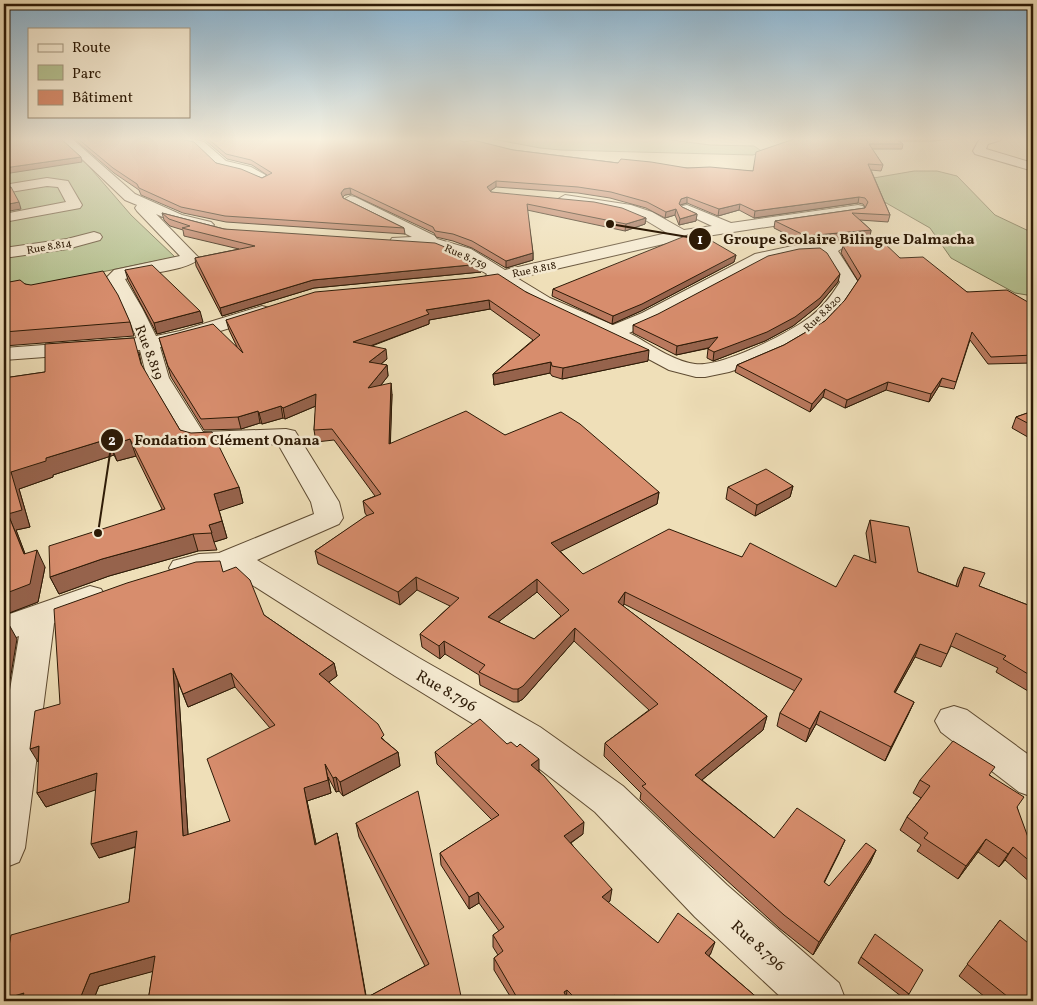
<svg xmlns="http://www.w3.org/2000/svg" width="1037" height="1005" viewBox="0 0 1037 1005" font-family="Vollkorn,serif">
<style>
.green{fill:#b6c292;stroke:#726e4c}
.lines{fill:none;stroke-linecap:round;stroke-linejoin:round}
.minor-casing{stroke:#5e4b32;stroke-width:2}
.minor{fill:#f5ead1;fill-rule:evenodd}
.wall{fill:#b9795e;stroke:#2d1a06;fill-rule:evenodd}
.shaded-wall{fill:#96634c;stroke:#2d1a06}
.building{fill:#d78d6d;stroke:#2d1a06;fill-rule:evenodd}
.labels{text-anchor:middle;stroke-width:5;stroke-linejoin:round;paint-order:stroke}
.far-street-label{font-size:11px;fill:#2d1a06;stroke:#f5ead1}
.street-label{font-size:14px;fill:#2d1a06;stroke:#f5ead1}
.near-street-label{font-size:16px;fill:#2d1a06;stroke:#f5ead1}
.leader{fill:none;stroke:#2d1a06;stroke-width:2}
.callout-dot{fill:#2d1a06;stroke:#f5ead1;stroke-width:2}
.mark-label{font-size:15px;text-anchor:middle;font-weight:bold;fill:#fff}
.callout-label{font-size:15px;text-anchor:middle;font-weight:bold;fill:#2d1a06;stroke:#f5ead1;stroke-width:5;stroke-linejoin:round;paint-order:stroke}
</style>
<rect width="100%" height="100%" fill="#efdfb8"/>
<filter id="stains"><feTurbulence type="fractalNoise" baseFrequency=".004" numOctaves="4"/><feColorMatrix values="0 0 0 0 .2 0 0 0 0 .09 0 0 0 0 .02 0 0 0 .5 -.17"/></filter>
<radialGradient id="worn" r=".72"><stop offset=".6" stop-color="#630" stop-opacity="0"/><stop offset="1" stop-color="#630" stop-opacity=".3"/></radialGradient>
<g class="green">
<polygon points="4,138 74,149 131,215 175,257 4,292"/>
<polygon points="487,138 656,138 710,145 754,146 763,152 753,155 561,150 540,148"/>
<polygon points="914,171 937,171 957,176 995,215 1033,233 1033,296 1015,293 951,258 930,228 860,188 862,180"/>
</g>
<g class="lines">
<defs>
<g id="minor">
<path d="M 60,138 L 71,138 L 135,194 L 182,215 L 211,222 L 214,225 L 211,228 L 206,230 L 172,221 L 156,214 L 199,258 C 190,271 141,273 125,279 L 142,308 L 156,336 L 180,331 L 262,306 L 269,308 L 272,312 L 269,316 L 191,340 L 160,347 L 169,378 L 203,432 L 286,429 L 295,431 L 339,502 L 343,518 L 339,524 L 257,560 L 419,658 L 540,727 L 623,786 L 727,885 L 839,983 L 846,1001 L 785,1001 L 695,917 L 595,812 L 514,749 L 395,676 L 235,574 L 206,573 L 184,578 L 173,575 L 169,568 L 173,561 L 199,554 L 219,553 L 314,514 L 311,502 L 278,444 L 195,447 L 186,445 L 147,378 L 140,350 L 4,360 L 4,348 L 137,338 L 124,308 L 107,281 L 107,277 L 114,270 L 180,256 L 137,211 L 135,208 L 137,205 L 125,200 Z"/>
<polygon points="143,138 190,138 204,142 226,161 251,167 271,178 264,182 243,173 218,167 196,146 181,142 149,141"/>
<polygon points="986,138 1002,138 1001,140 988,144 986,149 1033,163 1033,171 975,154 973,151 979,140"/>
<polygon points="47,178 68,181 82,205 80,208 4,222 4,214 66,202 58,187 47,186 4,193 4,185"/>
<path d="M 565,195 L 631,205 L 652,212 L 684,230 L 712,226 L 682,212 L 680,209 L 682,206 L 687,205 L 731,223 L 858,205 L 863,206 L 865,209 L 863,212 L 858,213 L 681,240 L 517,278 L 550,298 L 613,325 L 642,313 L 755,254 L 797,245 L 836,242 L 842,244 L 844,247 L 838,251 L 858,282 L 841,308 L 814,332 L 747,366 L 729,372 L 705,377 L 696,377 L 669,370 L 613,340 L 537,306 L 498,282 L 488,281 L 485,277 L 487,274 L 447,251 L 430,247 L 392,244 L 390,241 L 392,238 L 412,237 L 345,203 L 343,200 L 350,196 L 355,197 L 435,236 L 437,239 L 471,249 L 505,270 L 667,233 L 642,218 L 624,212 L 560,202 L 558,199 ZM 820,253 L 827,259 L 840,282 C 832,295 823,307 810,317 C 789,333 721,368 695,364 C 672,361 649,343 629,333 L 656,321 L 766,262 L 797,255 Z"/>
<polygon points="94,232 100,234 102,237 100,240 67,249 4,258 4,248 67,239"/>
<polygon points="90,586 101,589 106,597 101,605 54,623 25,848 19,862 4,868 4,726 19,636 4,641 4,616"/>
<polygon points="954,706 967,710 1033,758 1033,797 1019,792 941,732 935,721 941,710"/>
</g>
</defs>
<use href="#minor" class="minor-casing"/>
<use href="#minor" class="minor"/>
</g>
<g class="wall">
<polygon points="73,138 149,138 216,163 262,178 267,175 252,165 227,159 205,140 196,138 454,138 464,142 513,150 618,163 687,168 753,171 793,139 776,138 960,138 933,141 900,141 903,144 902,149 872,149 883,165 881,171 871,170 890,215 888,222 860,220 871,230 870,237 804,243 774,228 775,221 865,208 865,207 863,204 858,203 754,218 739,210 718,216 687,203 680,205 682,207 697,214 696,221 679,225 675,215 665,218 646,208 610,198 578,193 496,187 490,191 491,192 646,218 645,224 625,231 527,210 533,253 533,260 506,268 472,248 453,241 436,237 434,233 351,194 345,195 343,197 343,198 404,228 405,234 226,222 183,213 141,195 139,190 114,173"/>
<polygon points="162,213 224,229 481,272 314,288 222,316 196,266 195,258 239,249 184,236 183,230 170,226 164,220"/>
<polygon points="843,246 900,258 967,292 1033,305 1033,363 988,364 970,340 954,389 939,386 929,402 886,390 845,408 823,397 810,412 735,372 737,365 784,345 825,321 845,300 858,281 841,253"/>
<polygon points="736,255 734,262 641,311 612,324 552,296 553,289"/>
<polygon points="125,270 203,322 157,334 128,280"/>
<polygon points="838,282 818,306 793,326 765,341 713,361 707,358 708,349 710,348 676,355 633,333 633,325"/>
<polygon points="4,283 25,284 130,322 134,336 4,346"/>
<path d="M 526,292 L 648,361 L 562,379 L 552,376 L 550,373 L 494,385 L 493,374 L 533,340 L 490,309 L 429,320 L 429,324 L 372,346 L 387,359 L 381,364 L 387,365 L 388,376 L 381,385 L 392,394 L 390,444 L 505,435 L 659,492 L 657,504 L 560,551 L 583,574 L 742,557 L 836,587 L 870,560 L 866,533 L 870,520 L 918,572 L 956,586 L 958,579 L 964,567 L 979,586 L 1033,607 L 1033,694 L 996,672 L 998,668 L 951,646 L 941,667 L 915,657 L 895,693 L 914,702 L 885,761 L 816,724 L 806,742 L 777,726 L 780,713 L 795,691 L 624,604 L 623,606 L 767,716 L 763,730 L 702,780 L 774,838 L 839,853 L 824,883 L 829,886 L 876,850 L 870,863 L 813,955 L 779,928 L 690,847 L 640,799 L 641,793 L 604,756 L 605,743 L 649,710 L 574,641 L 523,699 L 518,702 L 513,702 L 480,685 L 479,675 L 445,654 L 440,659 L 422,647 L 420,634 L 450,606 L 417,590 L 400,605 L 318,564 L 315,551 L 367,516 L 365,513 L 363,501 L 375,496 L 334,440 L 316,442 L 314,430 L 316,406 L 285,419 L 283,418 L 262,424 L 260,423 L 241,429 L 204,430 L 171,377 L 159,338 L 237,347 L 229,330 L 226,320 ZM 537,592 L 561,616 L 534,639 L 498,622 Z"/>
<polygon points="139,352 142,367 180,430 239,487 243,503 219,510 227,538 214,542 217,550 198,551 109,576 59,594 50,577 162,509 136,456 117,461 114,455 53,475 53,477 19,489 30,527 16,530 25,554 45,567 38,602 4,615 4,378 45,372"/>
<polygon points="1033,411 1033,440 1012,428 1016,417"/>
<polygon points="793,486 790,497 755,516 726,499 728,487"/>
<path d="M 223,572 L 264,615 L 334,663 L 337,676 L 329,682 L 385,741 L 398,752 L 400,766 L 343,796 L 339,791 L 336,792 L 328,777 L 331,793 L 307,801 L 316,844 L 337,833 L 340,847 L 366,998 L 425,966 L 359,837 L 356,823 L 462,1001 L 148,1001 L 153,971 L 99,986 L 93,1001 L 4,1001 L 129,902 L 136,847 L 99,858 L 96,789 L 46,807 L 37,793 L 60,704 ZM 178,682 L 188,707 L 235,687 L 270,728 L 230,821 L 188,835 Z"/>
<polygon points="507,744 539,771 583,834 571,843 610,901 608,903 658,943 711,953 709,956 761,1001 513,1001 494,970 494,958 498,955 493,947 493,935 499,931 479,903 469,909 441,865 440,853 492,820 437,764 435,752"/>
<polygon points="990,775 1017,807 1033,864 1033,885 1005,860 999,867 978,852 958,879 917,851 921,845 900,830 907,817 921,798 913,793 920,780"/>
<polygon points="1000,920 1033,1001 990,1001 959,976"/>
<polygon points="861,957 909,994 906,1000 858,963"/>
</g>
<g class="shaded-wall">
<polygon points="934,138 960,138 933,141"/>
<polygon points="81,157 82,162 4,174 4,168"/>
<polygon points="4,177 6,183 4,184"/>
<polygon points="496,181 496,187 487,193 487,187"/>
<polygon points="350,188 351,194 345,195 341,199 341,193 344,189"/>
<polygon points="687,197 687,203 680,205 679,204 681,199"/>
<polygon points="859,197 858,203 754,218 755,211"/>
<polygon points="19,202 21,209 4,212 4,205"/>
<polygon points="740,204 739,210 718,216 719,209"/>
<polygon points="676,209 675,215 665,218 666,212"/>
<polygon points="697,214 696,221 679,225 680,219"/>
<polygon points="646,218 645,224 625,231 626,224"/>
<polygon points="871,230 870,237 804,243 806,236"/>
<polygon points="533,253 533,260 506,268 506,261"/>
<polygon points="736,255 734,262 641,311 612,324 613,316"/>
<polygon points="481,264 481,272 314,288 222,316 220,308 313,280"/>
<polygon points="840,274 838,282 818,306 793,326 765,341 713,361 714,352"/>
<polygon points="489,300 490,309 429,320 429,324 354,352 353,342 426,310"/>
<polygon points="200,311 203,322 157,334 154,323"/>
<polygon points="718,337 717,346 676,355 677,346"/>
<polygon points="386,349 387,359 370,373 369,362"/>
<polygon points="649,350 648,361 562,379 563,368"/>
<polygon points="551,362 550,373 494,385 493,374"/>
<polygon points="387,365 388,376 370,399 368,388"/>
<polygon points="942,378 939,386 929,402 931,394"/>
<polygon points="888,382 886,390 845,408 847,400"/>
<polygon points="391,383 392,394 390,456 389,444"/>
<polygon points="825,389 823,397 810,412 812,404"/>
<polygon points="316,394 318,405 285,419 283,408"/>
<polygon points="281,406 283,418 262,424 259,413"/>
<polygon points="258,411 260,423 241,429 238,417"/>
<polygon points="108,439 114,455 53,475 53,477 19,489 30,527 16,530 32,572 24,554 8,514 11,472 46,458"/>
<polygon points="130,439 136,456 117,461 111,445"/>
<polygon points="793,486 790,497 755,516 757,505"/>
<polygon points="239,487 243,503 219,511 214,494"/>
<polygon points="659,492 657,504 551,556 551,543"/>
<polygon points="222,521 227,538 214,542 209,525"/>
<polygon points="193,534 198,551 109,576 59,594 50,577 102,559"/>
<polygon points="37,550 45,567 38,602 4,615 4,594"/>
<polygon points="416,577 417,590 400,605 398,592"/>
<polygon points="537,579 537,592 488,630 488,617"/>
<polygon points="625,592 624,604 617,615 618,602"/>
<polygon points="7,621 17,639 4,716 4,640"/>
<polygon points="575,628 574,641 523,699 518,702 518,689"/>
<polygon points="444,641 445,654 440,659 439,646"/>
<polygon points="920,644 915,657 888,705 894,692"/>
<polygon points="334,663 337,676 322,687 319,674"/>
<polygon points="173,668 178,682 189,850 183,836"/>
<polygon points="231,673 235,687 188,707 183,694"/>
<polygon points="914,702 908,715 885,761 891,747"/>
<polygon points="820,711 816,724 806,742 810,729"/>
<polygon points="767,716 763,730 692,788 695,775"/>
<polygon points="39,746 38,762 30,749"/>
<polygon points="398,752 400,766 343,796 340,782"/>
<polygon points="539,759 539,771 531,777 531,765"/>
<polygon points="325,764 331,793 307,801 319,858 315,845 304,788"/>
<polygon points="97,773 104,787 46,807 37,793"/>
<polygon points="336,777 339,791 336,792 333,778"/>
<polygon points="584,822 583,834 563,848 564,836"/>
<polygon points="137,831 144,844 99,858 91,844"/>
<polygon points="337,833 340,847 367,1001 366,1001"/>
<polygon points="986,839 978,852 958,879 966,866"/>
<polygon points="845,840 839,853 818,895 824,882"/>
<polygon points="1013,847 1005,860 999,867 1008,854"/>
<polygon points="876,850 870,863 813,955 819,942"/>
<polygon points="612,889 610,901 600,909 602,897"/>
<polygon points="478,892 479,903 469,909 469,897"/>
<polygon points="715,942 711,953 702,965 705,953"/>
<polygon points="155,956 162,969 99,986 93,1001 79,1001 90,974"/>
<polygon points="567,990 566,1001 564,992"/>
<polygon points="24,993 31,1001 4,1001 4,999"/>
<polygon points="615,995 614,1001 607,1001"/>
</g>
<g class="building">
<polygon points="4,138 60,138 81,157 4,168"/>
<polygon points="77,138 149,138 180,139 194,142 216,163 241,169 262,178 272,173 251,160 226,154 207,138 454,138 464,142 473,140 513,150 618,163 621,159 651,162 687,168 710,167 753,171 756,152 797,138 894,138 903,144 869,144 883,165 868,164 890,215 852,213 871,230 806,236 775,221 865,208 868,202 865,198 859,197 755,211 740,204 719,209 687,197 681,199 679,204 682,207 697,214 680,219 676,209 666,212 647,202 611,192 578,187 496,181 487,187 491,192 594,202 622,208 646,218 626,224 527,204 533,253 506,261 472,241 453,234 435,231 433,227 350,188 344,189 341,193 343,198 404,228 225,216 181,207 139,188 137,184 113,168"/>
<polygon points="11,187 19,202 4,205 4,188"/>
<polygon points="162,213 224,229 435,243 472,258 481,264 313,280 220,308 195,258 255,246 182,228 190,226 169,219"/>
<polygon points="698,233 736,255 642,304 613,316 553,289 690,234"/>
<polygon points="881,240 900,258 923,257 967,292 1007,290 1033,305 1033,355 991,357 972,332 956,382 942,378 931,394 888,382 847,400 825,389 812,404 737,365 784,345 825,321 845,300 861,276 843,246 878,243"/>
<polygon points="820,248 827,253 840,274 820,298 795,317 767,332 714,352 708,349 718,337 677,346 633,325 658,314 768,256 799,249"/>
<polygon points="152,265 200,311 154,323 125,270"/>
<polygon points="103,271 118,295 130,322 4,332 4,283 20,280 25,284 31,285"/>
<path d="M 498,274 L 526,292 L 649,350 L 563,368 L 552,366 L 551,362 L 493,374 L 540,335 L 489,300 L 426,310 L 429,314 L 353,342 L 386,349 L 369,362 L 387,365 L 368,388 L 391,383 L 389,444 L 466,411 L 505,435 L 561,412 L 580,424 L 659,492 L 551,543 L 583,574 L 669,529 L 742,557 L 750,543 L 836,587 L 854,555 L 876,563 L 870,520 L 909,527 L 918,572 L 958,587 L 964,567 L 985,573 L 979,586 L 1033,607 L 1033,677 L 1003,659 L 1006,656 L 956,633 L 947,654 L 920,644 L 894,692 L 914,702 L 891,747 L 820,711 L 810,729 L 780,713 L 802,679 L 625,592 L 618,602 L 767,716 L 695,775 L 774,838 L 797,808 L 845,840 L 824,882 L 829,886 L 866,843 L 876,850 L 819,942 L 784,915 L 693,834 L 642,786 L 646,784 L 605,743 L 658,704 L 575,628 L 523,686 L 518,689 L 513,689 L 479,672 L 485,665 L 444,641 L 439,646 L 420,634 L 459,598 L 416,577 L 398,592 L 315,551 L 366,516 L 374,513 L 363,501 L 381,494 L 332,429 L 314,430 L 316,394 L 283,408 L 281,406 L 259,413 L 258,411 L 238,417 L 201,419 L 168,366 L 159,338 L 213,324 L 243,353 L 226,320 L 315,292 L 471,278 ZM 537,579 L 569,610 L 534,639 L 488,617 Z"/>
<polygon points="134,338 141,364 180,430 191,433 212,432 239,487 214,494 222,521 209,525 212,533 193,534 102,559 50,577 49,546 165,509 130,439 111,445 108,439 46,458 46,461 11,472 22,510 8,514 24,554 37,550 30,584 4,594 4,378 45,372 45,344"/>
<polygon points="1033,411 1033,426 1016,417"/>
<polygon points="766,469 793,486 757,505 728,487"/>
<path d="M 220,561 L 223,572 L 236,567 L 250,580 L 264,615 L 334,663 L 319,674 L 378,724 L 384,735 L 381,738 L 398,752 L 340,782 L 336,777 L 333,778 L 325,764 L 328,780 L 304,788 L 315,845 L 337,833 L 366,998 L 429,964 L 356,823 L 418,791 L 462,1001 L 148,1001 L 155,956 L 90,974 L 79,1001 L 20,1001 L 24,993 L 4,999 L 4,974 L 11,935 L 129,902 L 137,831 L 91,844 L 97,773 L 37,793 L 39,746 L 30,749 L 35,711 L 60,704 L 54,609 L 127,583 L 196,562 ZM 173,668 L 183,694 L 231,673 L 275,725 L 207,759 L 230,821 L 183,836 Z"/>
<polygon points="7,621 4,640 4,622"/>
<polygon points="480,719 507,744 511,742 517,747 520,744 539,759 531,765 544,776 584,822 564,836 612,889 602,897 658,943 678,913 715,942 705,953 761,1001 621,1001 615,995 607,1001 578,1001 567,990 564,992 568,1001 519,1001 494,958 503,951 493,935 504,927 478,892 469,897 440,853 499,815 435,752"/>
<polygon points="953,741 995,767 989,775 1024,797 1017,807 1033,851 1033,864 1013,847 1008,854 986,839 966,866 924,838 928,833 907,817 930,786 920,780"/>
<polygon points="1000,920 1033,947 1033,1001 1013,1001 967,964"/>
<polygon points="875,934 923,970 909,994 861,957"/>
</g>
<linearGradient id="sky" x2="0" y2="1"><stop stop-color="#8ab6d5"/><stop offset="0.5" stop-color="#f8f1df"/><stop offset="1" stop-color="#f8f1df" stop-opacity="0"/></linearGradient>
<rect width="1037" height="278" fill="url(#sky)"/>
<g class="labels">
<g class="far-street-label">
<text transform="translate(49 246) rotate(-10)" y="4">Rue 8.814</text>
<text transform="translate(466 256) rotate(24)" y="4">Rue 8.759</text>
<text transform="translate(534 269) rotate(-12)" y="4">Rue 8.818</text>
<text transform="translate(822 313) rotate(-44)" y="4">Rue 8.820</text>
</g>
<g class="street-label">
<text transform="translate(150 352) rotate(69)" y="5">Rue 8.819</text>
</g>
<g class="near-street-label">
<text transform="translate(447 690) rotate(30)" y="6">Rue 8.796</text>
<text transform="translate(759 945) rotate(42)" y="6">Rue 8.796</text>
</g>
</g>
<path class="leader" d="M610 224L700 239M98 533L112 440"/>
<g class="callout-dot">
<circle cx="610" cy="224" r="5"/>
<circle cx="98" cy="533" r="5"/>
<circle cx="700" cy="239" r="12"/>
<circle cx="112" cy="440" r="12"/>
</g>
<g class="mark-label">
<text x="700" y="244">1</text>
<text x="112" y="445">2</text>
</g>
<g class="callout-label">
<text x="849" y="244">Groupe Scolaire Bilingue Dalmacha</text>
<text x="227" y="445">Fondation Clément Onana</text>
</g>
<rect width="1037" height="1005" fill="none" stroke="#efdfb8" stroke-width="20"/>
<rect x="5" y="5" width="1027" height="995" fill="none" stroke="#2d1a06" stroke-width="2.5"/>
<rect x="10" y="10" width="1017" height="985" fill="none" stroke="#2d1a06"/>
<rect x="28" y="28" width="162" height="90" fill="#f5ead1" stroke="#a59780"/>
<rect x="38" y="44" width="25" height="8" fill="#f5ead1" stroke="#a59780"/>
<text x="72" y="52" font-size="15" fill="#2d1a06">Route</text>
<rect x="38" y="65" width="25" height="15" fill="#b6c292" stroke="#a59780"/>
<text x="72" y="78" font-size="15" fill="#2d1a06">Parc</text>
<rect x="38" y="90" width="25" height="15" fill="#d78d6d" stroke="#a59780"/>
<text x="72" y="102" font-size="15" fill="#2d1a06">Bâtiment</text>
<rect width="100%" height="100%" filter="url(#stains)"/>
<rect width="100%" height="100%" fill="url(#worn)"/>
</svg>
